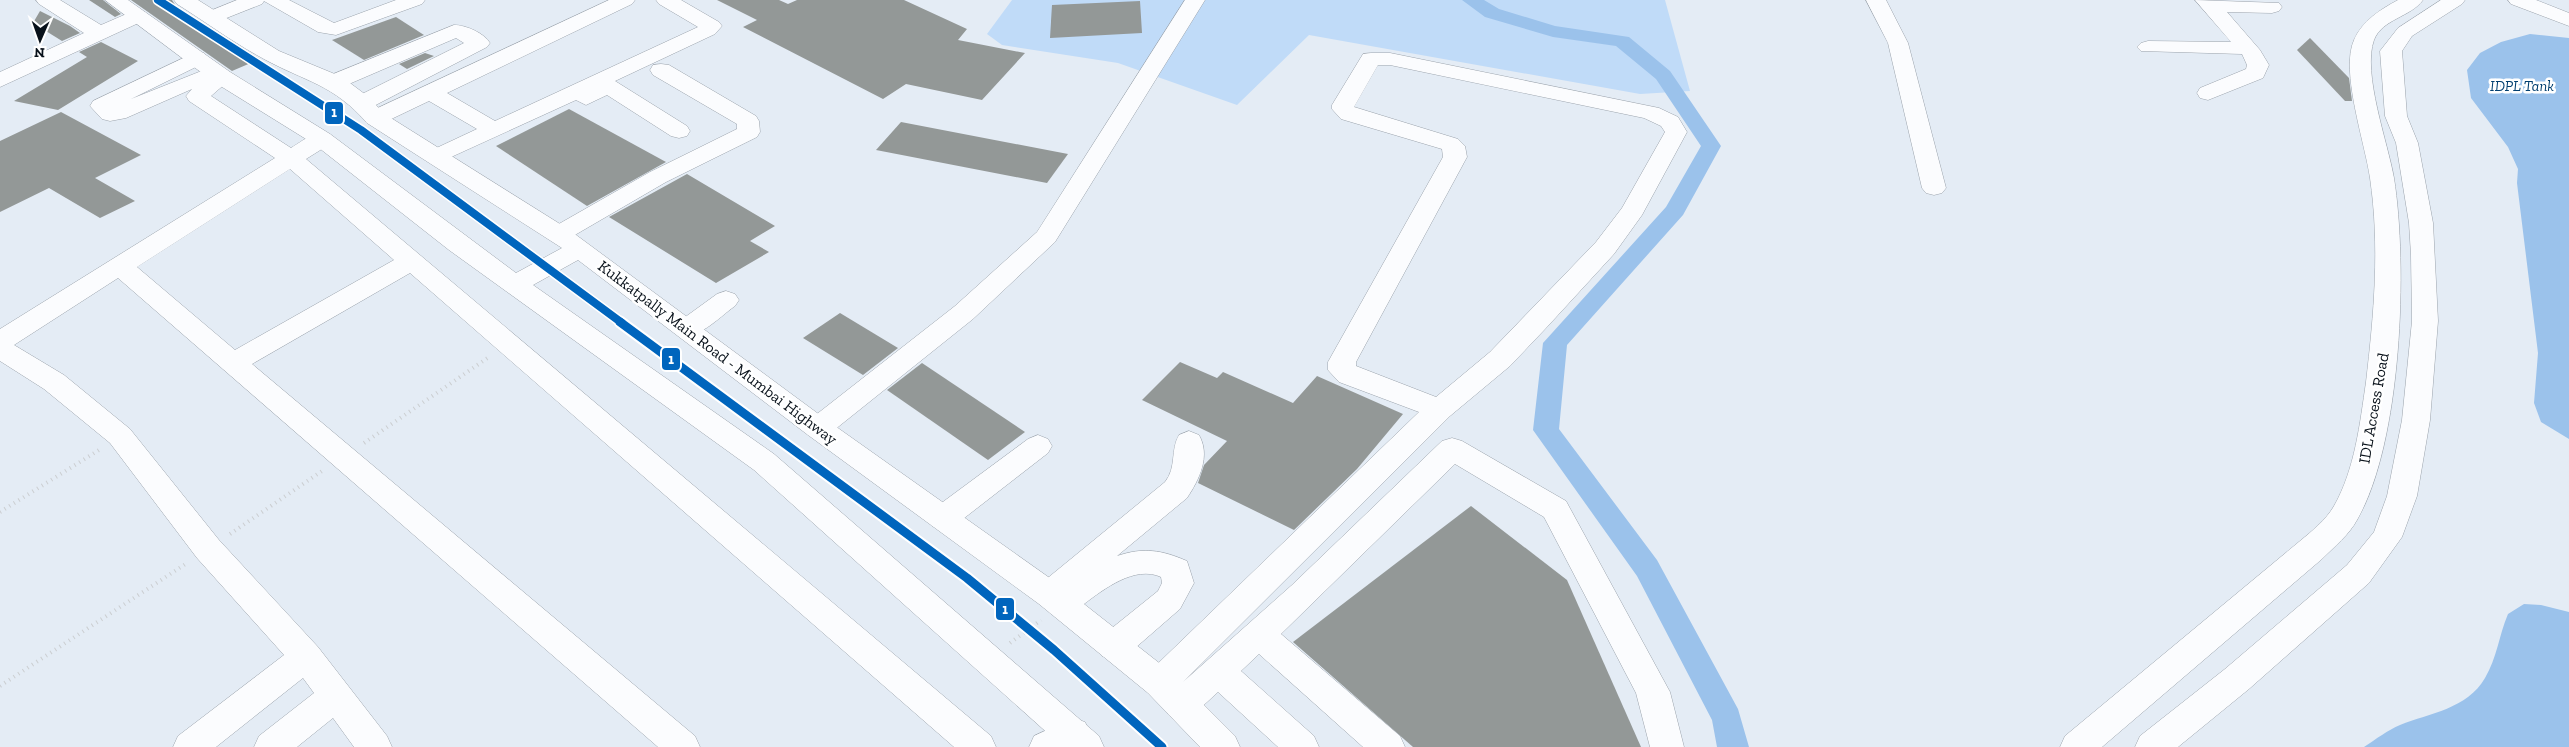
<svg xmlns="http://www.w3.org/2000/svg" width="2569" height="747" viewBox="0 0 2569 747" font-family="'Zilla Slab',serif">
<style>
.green{fill:#c0dbf8}
.water{fill:#9bc2eb}
.lines{fill:none;stroke-linecap:round;stroke-linejoin:round}
.canal{fill:#9bc2eb;fill-rule:evenodd}
.building{fill:#939897}
.minor-casing{stroke:#9ba3ac;stroke-width:1}
.highway-casing{stroke:#9ba3ac;stroke-width:1}
.path{stroke:#cbced1;stroke-width:4;stroke-dasharray:1 4.5;stroke-linecap:butt}
.minor{fill:#fbfcfe;fill-rule:evenodd}
.highway{fill:#fbfcfe;fill-rule:evenodd}
.metro-1-far1-casing{stroke:#fff;stroke-width:11}
.metro-1-casing{stroke:#fff;stroke-width:13}
.metro-1-far1{stroke:#0065bd;stroke-width:8}
.metro-1{stroke:#0065bd;stroke-width:9}
.labels{text-anchor:middle;stroke-width:5;stroke-linejoin:round;paint-order:stroke}
.far-water-label{font-size:15px;font-style:italic;fill:#013e6f;stroke:#fff}
.street-label{font-size:16px;fill:#08111a;stroke:#fff}
.line-badge{stroke:#fff;stroke-width:2}
.badge-label{font-size:14px;text-anchor:middle;font-weight:bold;fill:#fff}
</style>
<rect width="100%" height="100%" fill="#e4ecf5"/>
<polygon class="green" points="1012,0 1665,0 1690,91 1640,94 1309,35 1237,105 1118,63 1002,45 987,34"/>
<g class="water">
<polygon points="2530,34 2569,38 2569,439 2541,422 2534,403 2538,353 2517,183 2518,169 2508,147 2471,98 2467,70 2480,53 2501,42"/>
<path d="M 2524,604 L 2541,605 L 2569,612 L 2569,747 L 2364,747 C 2376,739 2388,730 2400,725 C 2430,713 2467,709 2485,678 C 2497,658 2499,635 2508,614 Z"/>
</g>
<g class="lines">
<polygon class="canal" points="1462,0 1484,0 1499,9 1555,26 1629,37 1670,71 1721,146 1683,215 1567,345 1559,429 1657,560 1738,709 1749,747 1717,747 1712,720 1637,576 1533,430 1543,343 1666,207 1701,146 1656,79 1616,46 1553,37 1485,17"/>
</g>
<g class="building">
<polygon points="89,0 103,0 121,14 115,17"/>
<polygon points="131,0 172,0 176,6 260,59 232,71"/>
<polygon points="717,0 779,0 788,4 797,0 904,0 967,29 958,40 1025,53 982,100 906,84 883,99 743,27 757,20"/>
<polygon points="1140,1 1142,33 1050,38 1052,5"/>
<polygon points="40,11 70,26 80,33 62,41 33,23"/>
<polygon points="396,17 424,35 364,60 332,40"/>
<polygon points="2310,38 2349,78 2352,101 2345,101 2297,50"/>
<polygon points="101,42 138,61 58,110 14,101 87,57 79,52"/>
<polygon points="425,53 434,56 407,69 399,64"/>
<polygon points="569,109 666,162 587,206 496,146"/>
<polygon points="61,112 141,155 95,178 135,201 100,218 49,188 0,212 0,141"/>
<polygon points="901,122 1068,154 1047,183 876,150"/>
<polygon points="687,174 775,226 750,241 769,252 716,283 609,217"/>
<polygon points="840,313 898,348 863,375 803,338"/>
<polygon points="1180,362 1217,378 1223,372 1293,403 1317,376 1403,414 1357,469 1294,530 1198,483 1204,465 1227,441 1142,400"/>
<polygon points="922,363 1025,432 988,460 887,390"/>
<polygon points="1471,506 1567,580 1641,747 1413,747 1293,642"/>
</g>
<g class="lines">
<defs>
<g id="minor">
<polygon points="36,0 60,0 101,25 131,12 145,12 148,16 145,20 0,87 0,72 84,33 39,4"/>
<polygon points="237,0 289,0 334,23 396,0 425,0 422,4 336,35 318,32 264,1 262,4 219,21 205,21 202,17 205,13"/>
<polygon points="609,0 635,0 632,4 447,93 495,121 698,27 659,4 656,0 681,0 719,22 722,26 715,34 615,81 687,126 690,131 687,136 679,138 671,136 607,95 586,105 576,100 438,163 430,161 426,156 430,151 477,129 429,101 383,123 375,125 367,123 364,118 367,113"/>
<polygon points="1185,0 1205,0 1055,242 973,319 828,435 818,438 808,435 804,428 808,421 955,306 1037,232"/>
<polygon points="1866,0 1886,0 1908,43 1946,188 1942,193 1934,195 1926,193 1922,188 1888,43"/>
<polygon points="2195,0 2279,3 2282,7 2279,11 2272,13 2227,12 2260,50 2269,65 2263,78 2208,100 2200,98 2197,93 2200,88 2246,69 2247,65 2242,54 2141,51 2137,47 2141,43 2148,41 2231,42"/>
<path d="M 2398,0 L 2423,0 C 2411,17 2382,19 2374,40 C 2362,73 2388,143 2394,178 C 2408,266 2402,442 2357,520 C 2349,535 2335,546 2322,559 L 2102,747 L 2060,747 L 2065,736 L 2300,541 C 2312,531 2326,520 2334,506 C 2355,469 2360,423 2366,382 C 2374,314 2380,246 2370,178 C 2365,143 2340,71 2354,40 C 2362,21 2381,9 2398,0 Z"/>
<polygon points="2441,0 2465,0 2462,4 2412,36 2402,51 2407,116 2418,143 2433,223 2438,321 2430,420 2417,496 2402,537 2369,583 2249,689 2178,747 2135,747 2140,736 2225,669 2347,565 2374,532 2387,496 2402,420 2412,321 2411,255 2409,223 2396,143 2385,116 2380,51 2398,28"/>
<polygon points="2508,0 2536,0 2569,13 2569,26 2511,4"/>
<path d="M 454,25 C 466,25 484,33 490,43 L 487,47 L 370,108 L 362,110 L 354,108 L 351,103 L 354,98 L 464,43 L 456,38 L 342,87 L 334,89 L 326,87 L 323,82 L 326,77 Z"/>
<path d="M 196,52 L 204,53 L 207,58 L 204,63 L 131,99 L 214,66 L 222,67 L 233,77 L 211,96 L 291,148 C 304,140 315,130 330,134 L 333,139 L 330,144 L 306,159 L 991,736 L 996,747 L 954,747 L 410,273 L 252,364 L 695,736 L 700,747 L 658,747 L 118,278 L 14,345 L 64,375 L 130,429 L 219,540 L 318,647 L 387,736 L 392,747 L 354,747 L 333,718 L 297,747 L 254,747 L 259,736 L 314,693 L 303,678 L 216,747 L 173,747 L 178,736 L 284,655 L 197,558 L 110,443 L 44,389 L 0,361 L 0,329 L 275,158 L 189,101 L 186,96 L 192,89 L 126,118 L 110,121 L 102,119 L 90,106 L 93,101 ZM 290,169 L 394,260 L 235,350 L 137,267 Z"/>
<path d="M 1371,53 L 1390,53 L 1659,108 L 1678,117 L 1687,132 L 1642,215 L 1614,254 L 1547,327 L 1510,366 L 1450,416 L 1183,682 L 1292,585 L 1442,441 L 1452,438 L 1462,441 L 1566,501 L 1670,692 L 1684,747 L 1650,747 L 1636,693 L 1544,517 L 1455,464 L 1281,634 L 1400,736 L 1405,747 L 1363,747 L 1259,654 L 1241,671 L 1314,736 L 1319,747 L 1278,747 L 1218,692 L 1193,715 L 1181,720 L 1169,715 L 1164,705 L 1170,694 L 1160,697 L 1148,693 L 1143,683 L 1148,673 L 1419,412 L 1339,382 L 1328,370 L 1328,362 L 1443,157 L 1442,149 L 1341,119 L 1332,109 L 1332,105 L 1363,54 ZM 1378,65 L 1390,65 L 1644,118 L 1661,126 L 1665,132 L 1622,208 L 1596,242 L 1490,352 L 1436,397 L 1356,366 L 1356,362 L 1467,157 L 1465,146 L 1458,139 L 1354,107 Z"/>
<polygon points="661,64 669,65 756,116 759,121 760,132 757,137 666,182 568,239 559,242 550,239 547,234 550,229 650,172 737,129 737,124 653,75 650,70 653,65"/>
<path d="M 726,291 L 735,294 L 739,300 L 735,306 C 718,318 698,341 677,335 L 673,329 L 677,323 L 717,294 Z"/>
<path d="M 1189,431 L 1199,435 C 1211,456 1199,480 1187,498 L 1117,556 C 1143,547 1162,550 1187,561 L 1194,583 L 1180,609 L 1126,656 L 1114,660 L 1102,656 L 1098,646 L 1102,636 L 1158,591 L 1162,583 L 1161,577 C 1135,565 1104,589 1084,604 C 1078,609 1070,617 1061,617 C 1057,617 1053,614 1050,613 L 1045,604 L 1047,600 L 1044,599 L 1039,590 L 1044,581 L 1165,482 C 1177,467 1170,450 1179,435 Z"/>
<polygon points="1038,435 1048,439 1052,446 1048,453 954,526 943,530 932,526 928,518 932,510 1028,439"/>
<polygon points="1073,718 1085,722 1090,733 1085,744 1079,747 1029,747 1034,736"/>
</g>
<path id="highway" d="M 105,0 L 128,0 L 230,72 L 330,134 L 516,273 L 562,248 L 367,123 C 333,84 306,82 264,59 C 234,43 206,22 177,4 L 174,0 L 198,0 L 279,51 L 342,77 L 370,98 L 383,113 L 568,229 L 828,421 L 1061,586 L 1172,673 L 1235,736 L 1240,747 L 1200,747 L 1148,693 L 1039,604 L 808,435 L 578,260 L 533,285 L 774,454 L 1099,736 L 1104,747 L 1063,747 L 754,470 L 449,250 L 314,144 L 214,82 Z"/>
</defs>
<use href="#minor" class="minor-casing"/>
<use href="#highway" class="highway-casing"/>
<g class="path">
<polyline points="364,443 489,357"/>
<polyline points="0,512 99,450"/>
<polyline points="230,534 322,471"/>
<polyline points="1010,643 1041,620"/>
<polyline points="0,686 187,563"/>
</g>
<use href="#minor" class="minor"/>
<use href="#highway" class="highway"/>
<defs>
<polyline id="metro-1-far1" points="158,0 361,130 622,323"/>
<polyline id="metro-1" points="620,322 967,578 1054,650 1162,747"/>
</defs>
<use href="#metro-1-far1" class="metro-1-far1-casing"/>
<use href="#metro-1" class="metro-1-casing"/>
<use href="#metro-1-far1" class="metro-1-far1"/>
<use href="#metro-1" class="metro-1"/>
</g>
<g class="labels">
<g class="far-water-label">
<text x="2522" y="91">IDPL Tank</text>
</g>
<g class="street-label">
<text transform="translate(718 352) rotate(37)" y="6">Kukkatpally Main Road - Mumbai Highway</text>
<text transform="translate(2373 408) rotate(-80)" y="6">IDL Access Road</text>
</g>
</g>
<g class="line-badge">
<rect x="324" y="101" width="20" height="24" rx="5" fill="#0065bd"/>
<rect x="661" y="347" width="20" height="24" rx="5" fill="#0065bd"/>
<rect x="995" y="597" width="20" height="24" rx="5" fill="#0065bd"/>
</g>
<g class="badge-label">
<text x="334" y="117">1</text>
<text x="671" y="364">1</text>
<text x="1005" y="614">1</text>
</g>
<g transform="translate(40 40) rotate(182)" stroke="#ffffff" stroke-width="4" paint-order="stroke">
<path d="M0-4L9 19L0 12L-9 19Z" fill="#08111a"/>
<text y="-8" font-size="14" font-weight="bold" text-anchor="middle" fill="#08111a">N</text>
</g>
</svg>
